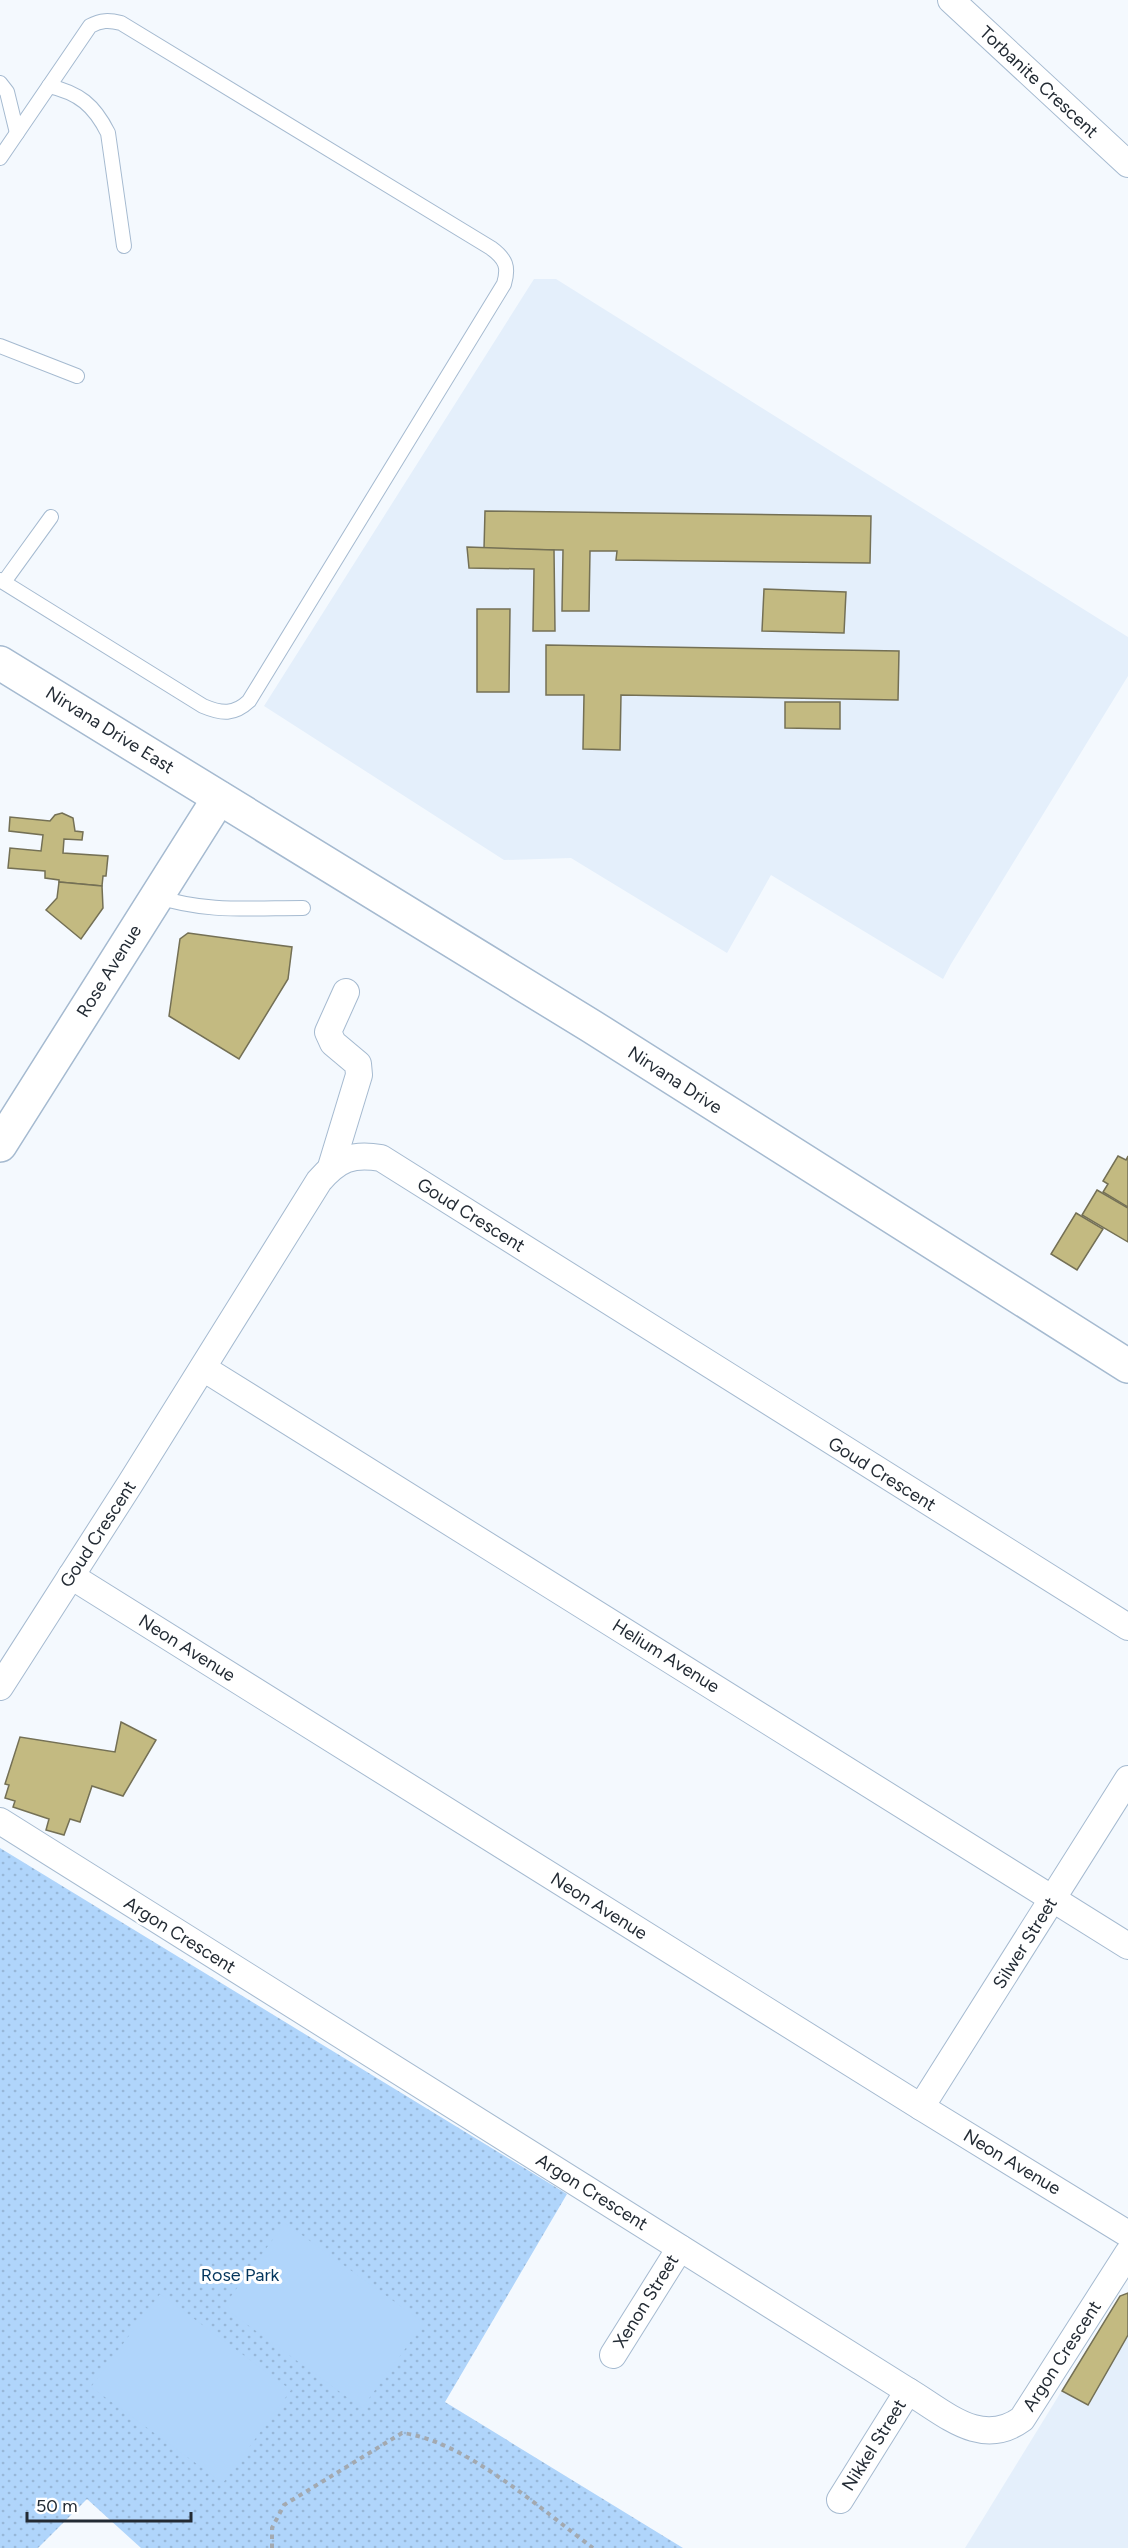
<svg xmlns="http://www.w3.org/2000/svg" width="1128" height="2548" viewBox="0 0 1128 2548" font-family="Figtree,sans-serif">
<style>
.built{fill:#e4effb}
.park{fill:url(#park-dots)}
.garden{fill:#b0d5fb}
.building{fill:#c3ba81;stroke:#747055;stroke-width:1.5}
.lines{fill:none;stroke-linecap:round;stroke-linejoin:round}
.service-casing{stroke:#a5bad0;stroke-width:16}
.minor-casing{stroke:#a5bad0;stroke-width:28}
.tertiary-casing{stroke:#a5bad0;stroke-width:36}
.secondary-casing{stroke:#a5bad0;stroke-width:36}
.path{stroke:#a3a9b0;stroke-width:4;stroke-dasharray:4.5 4.5;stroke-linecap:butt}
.service{stroke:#fff;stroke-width:14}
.minor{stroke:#fff;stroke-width:26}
.tertiary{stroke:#fff;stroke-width:33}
.secondary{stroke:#fff;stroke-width:33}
.labels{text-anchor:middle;stroke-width:6;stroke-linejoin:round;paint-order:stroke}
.street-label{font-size:18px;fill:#232b34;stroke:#fff}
.park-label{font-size:18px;fill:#04365d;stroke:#fff}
</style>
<defs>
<pattern id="park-dots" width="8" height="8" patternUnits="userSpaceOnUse" patternTransform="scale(1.5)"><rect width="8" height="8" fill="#b0d5fb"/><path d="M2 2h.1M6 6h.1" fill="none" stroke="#97b7d8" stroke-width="1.8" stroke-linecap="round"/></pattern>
</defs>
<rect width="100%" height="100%" fill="#f4f9fe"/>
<g class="built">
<polygon points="534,279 556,279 1128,637 1128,676 951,964 943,979 771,875 727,953 571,858 504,860 264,706"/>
<polygon points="1128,2293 1128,2548 965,2548 1120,2296"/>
</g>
<polygon class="park" points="0,1848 567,2194 445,2402 683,2548 141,2548 87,2499 38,2548 0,2548"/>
<g class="garden">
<polygon points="285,2223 424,2323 362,2408 223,2307"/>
<polygon points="160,2294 291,2390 223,2483 91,2387"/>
</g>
<g class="building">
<polygon points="485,511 871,516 870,563 616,560 617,551 590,551 589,611 562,611 563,550 484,549"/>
<polygon points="467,547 554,550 555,631 533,631 534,569 469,568"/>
<polygon points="764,589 846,592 844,633 762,631"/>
<polygon points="477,609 510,609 509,692 477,692"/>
<polygon points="546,645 899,651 898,700 621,695 620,750 583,749 584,695 546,695"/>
<polygon points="785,702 840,702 840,729 785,728"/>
<polygon points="62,813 73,818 75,831 83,832 82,840 64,839 63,853 108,856 106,876 103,876 102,886 59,882 59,880 45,878 45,871 8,868 10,848 41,851 43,835 9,831 10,817 50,821 55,815"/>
<polygon points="59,882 102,886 103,908 81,939 46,910 57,898"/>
<polygon points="188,933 292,947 288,979 239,1059 169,1016 180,939"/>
<polygon points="1118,1156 1126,1160 1128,1156 1128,1207 1103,1192 1108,1184 1103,1181"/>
<polygon points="1097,1190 1128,1208 1128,1242 1082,1215"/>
<polygon points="1076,1213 1103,1229 1077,1270 1051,1254"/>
<polygon points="121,1722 156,1740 123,1796 92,1786 80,1822 70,1819 64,1835 46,1830 49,1819 13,1807 15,1801 5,1798 9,1785 5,1784 20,1737 115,1752"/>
<polygon points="1128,2293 1128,2335 1088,2405 1062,2391 1120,2296"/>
</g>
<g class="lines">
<defs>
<g id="service">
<polyline points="0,83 7,92 17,133"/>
<path d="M 49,86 C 79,93 94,105 108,133 L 124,246"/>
<path d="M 0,158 L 90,26 C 101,20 109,20 121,23 L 491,248 C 506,259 509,267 504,284 L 249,701 C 234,715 222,714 203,706 L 0,580"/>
<polyline points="0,346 77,376"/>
<polyline points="4,582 51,517"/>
<path d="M 156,896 C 204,913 253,908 303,908"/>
</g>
<g id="minor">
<polyline points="951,0 1128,164"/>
<polyline points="331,1167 359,1075 358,1064 333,1043 328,1032 346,992"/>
<polyline points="203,1368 1128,1946"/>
<polyline points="71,1576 921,2107 1128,2234"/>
<path d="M 0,1687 L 130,1484 L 319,1181 C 338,1159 352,1153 381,1158 L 1128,1627"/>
<path d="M 0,1821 L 908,2391 C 945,2413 981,2449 1022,2419 L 1128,2253"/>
<polyline points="921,2107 1128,1779"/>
<polyline points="613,2355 680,2248"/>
<polyline points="840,2500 908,2391"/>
</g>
<polyline id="tertiary" points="0,1145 219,798"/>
<polyline id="secondary" points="0,663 591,1026 1128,1366"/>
</defs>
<use href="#service" class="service-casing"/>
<use href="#minor" class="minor-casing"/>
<use href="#tertiary" class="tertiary-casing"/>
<use href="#secondary" class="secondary-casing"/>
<path class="path" d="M 272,2548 L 272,2528 L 284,2505 L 402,2433 C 464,2440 542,2510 593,2548"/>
<use href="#service" class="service"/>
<use href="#minor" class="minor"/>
<use href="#tertiary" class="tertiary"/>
<use href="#secondary" class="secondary"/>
</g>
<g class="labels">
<g class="street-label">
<text transform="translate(1039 82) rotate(43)" y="6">Torbanite Crescent</text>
<text transform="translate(110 730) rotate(32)" y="6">Nirvana Drive East</text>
<text transform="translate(109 971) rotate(-58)" y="6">Rose Avenue</text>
<text transform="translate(675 1080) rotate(33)" y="6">Nirvana Drive</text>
<text transform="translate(471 1215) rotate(32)" y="6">Goud Crescent</text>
<text transform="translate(882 1474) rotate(32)" y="6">Goud Crescent</text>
<text transform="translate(98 1534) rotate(-57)" y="6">Goud Crescent</text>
<text transform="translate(187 1648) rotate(32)" y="6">Neon Avenue</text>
<text transform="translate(666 1656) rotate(32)" y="6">Helium Avenue</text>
<text transform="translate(599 1906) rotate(32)" y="6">Neon Avenue</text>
<text transform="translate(180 1935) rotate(32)" y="6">Argon Crescent</text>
<text transform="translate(1025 1943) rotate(-58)" y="6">Silwer Street</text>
<text transform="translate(1012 2162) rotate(31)" y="6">Neon Avenue</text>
<text transform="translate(592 2192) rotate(32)" y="6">Argon Crescent</text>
<text transform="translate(646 2301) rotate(-58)" y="6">Xenon Street</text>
<text transform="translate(1062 2356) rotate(-57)" y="6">Argon Crescent</text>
<text transform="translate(874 2445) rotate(-58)" y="6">Nikkel Street</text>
</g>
<g class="park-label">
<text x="240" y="2281">Rose Park</text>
</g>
</g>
<path d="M27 2512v9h164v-9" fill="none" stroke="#232b34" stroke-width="3"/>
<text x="36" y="2512" font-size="18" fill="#232b34" stroke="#ffffff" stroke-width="4.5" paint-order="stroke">50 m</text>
</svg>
